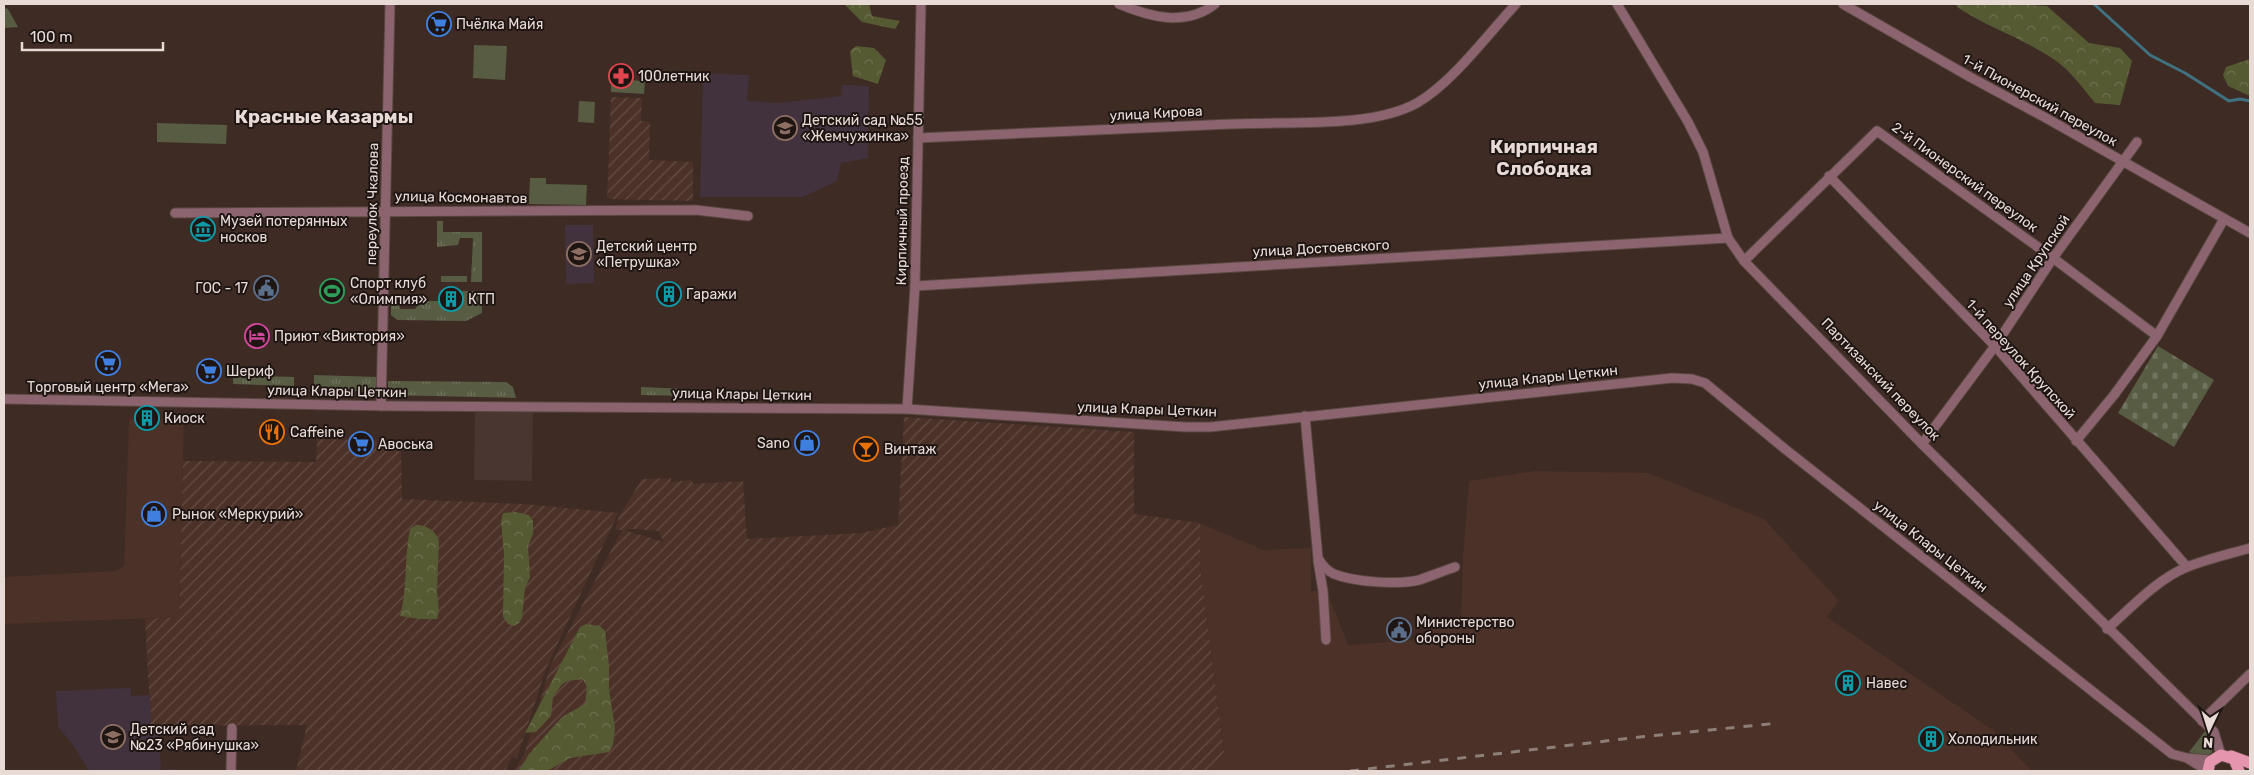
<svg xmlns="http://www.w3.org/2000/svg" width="2254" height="775" viewBox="0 0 2254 775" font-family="Rubik,sans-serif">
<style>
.built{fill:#4b3127}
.industrial{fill:url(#industrial-furrows);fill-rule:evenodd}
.education{fill:#42323e}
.medical{fill:#493631}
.grass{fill:url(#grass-tufts)}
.forest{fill:url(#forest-crowns)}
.cemetery{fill:url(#cemetery-stones)}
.park{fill:#585c43}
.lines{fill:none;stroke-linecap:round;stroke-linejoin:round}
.stream{stroke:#407180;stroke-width:3}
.minor-casing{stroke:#594740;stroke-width:11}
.major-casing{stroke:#594740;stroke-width:13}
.minor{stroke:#8b646f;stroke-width:9}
.major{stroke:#e595ad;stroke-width:11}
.rail{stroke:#8e7e78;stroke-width:3;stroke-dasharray:9 9;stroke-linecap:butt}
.labels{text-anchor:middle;stroke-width:4;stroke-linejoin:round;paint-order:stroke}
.poi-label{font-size:14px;fill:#e8dbd6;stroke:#1f1613;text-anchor:start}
.street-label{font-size:14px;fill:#e8dbd6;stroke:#1f1613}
.district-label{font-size:19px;font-weight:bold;fill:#e8dbd6;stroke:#1f1613}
</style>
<defs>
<pattern id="industrial-furrows" width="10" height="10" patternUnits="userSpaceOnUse" patternTransform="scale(1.25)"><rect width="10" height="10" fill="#4b3127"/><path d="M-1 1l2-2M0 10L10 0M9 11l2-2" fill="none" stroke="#654e46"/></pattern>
<pattern id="grass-tufts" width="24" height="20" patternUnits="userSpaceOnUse" patternTransform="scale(1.25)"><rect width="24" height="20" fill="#585c43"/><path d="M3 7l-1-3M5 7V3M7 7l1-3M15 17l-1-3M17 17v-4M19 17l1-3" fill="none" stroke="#70735d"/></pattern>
<pattern id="forest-crowns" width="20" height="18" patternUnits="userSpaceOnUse" patternTransform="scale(1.25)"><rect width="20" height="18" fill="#565a33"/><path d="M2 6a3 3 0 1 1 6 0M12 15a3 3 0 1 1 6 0" fill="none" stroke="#6e7150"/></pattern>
<pattern id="cemetery-stones" width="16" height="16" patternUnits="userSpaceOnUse" patternTransform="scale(1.25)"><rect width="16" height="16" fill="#585c43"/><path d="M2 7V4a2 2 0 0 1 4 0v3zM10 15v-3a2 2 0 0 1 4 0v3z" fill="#70735d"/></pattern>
</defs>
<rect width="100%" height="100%" fill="#3e2b24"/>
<g class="built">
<polygon points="129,419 184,420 179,617 4,624 4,577 115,571 124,566"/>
<polygon points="1535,471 1648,473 1764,519 1839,601 1827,617 1993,730 2032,771 1214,771 1224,752 1200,566 1200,523 1263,550 1311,548 1311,591 1327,591 1348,645 1429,639 1428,621 1461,618 1463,556 1469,481"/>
</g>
<g class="industrial">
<polygon points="611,97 642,98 641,121 650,122 649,160 693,162 693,201 607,199"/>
<path d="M 904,417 L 1134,432 L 1134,514 L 1200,523 L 1200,566 L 1224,752 L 1214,771 L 514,771 L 525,752 L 551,664 L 622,530 L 615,530 L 619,516 L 642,479 L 671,478 L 671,482 L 692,480 L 693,484 L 743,481 L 747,539 L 861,533 L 898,525 ZM 634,529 L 658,531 L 664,542 L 624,530 Z"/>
<polygon points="317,439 401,441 402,499 524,504 618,513 546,669 517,758 512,757 505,771 296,771 307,725 151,726 145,619 179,617 183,461 316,462"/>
</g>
<g class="education">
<polygon points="703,73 749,75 747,101 780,103 841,96 842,85 869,86 868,158 841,163 837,181 803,197 700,197"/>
<polygon points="565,225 593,225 594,283 566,284"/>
<polygon points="131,688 131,696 150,695 151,726 159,726 161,770 176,769 176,771 89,771 75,748 58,726 56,691"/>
</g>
<polygon class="medical" points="475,411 533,411 532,481 474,480"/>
<g class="grass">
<polygon points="4,8 8,9 18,27 4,28"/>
<polygon points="437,221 443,221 443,232 482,232 482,282 471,282 473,238 460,238 458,245 437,247"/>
<polygon points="457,291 482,291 482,313 466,321 397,320 391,315 391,296 397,297 400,309 415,309 421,301 445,301 445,308 456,308"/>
<polygon points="233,375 294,377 294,386 233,384"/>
<polygon points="314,375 378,377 377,392 314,390"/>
<polygon points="388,381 506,382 513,387 516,398 388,395"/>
<polygon points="641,387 687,389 686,396 641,395"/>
<polygon points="2206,730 2213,743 2212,752 2208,757 2199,757 2189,752"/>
</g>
<g class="forest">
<polygon points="844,4 869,4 872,16 900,21 895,29 862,22"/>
<path d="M 1956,4 L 2012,4 L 2047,6 L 2089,43 L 2120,48 L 2132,61 L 2120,105 L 2095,103 C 2083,88 2069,69 2052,58 C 2022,38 1987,27 1957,7 Z"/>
<polygon points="856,46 874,48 886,60 878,84 853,76 850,51"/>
<polygon points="2250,59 2250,96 2228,86 2223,75 2226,67"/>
<polygon points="515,512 529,515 533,521 533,534 528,546 530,577 525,588 522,618 519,623 514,626 508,624 503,617 504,554 501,521 503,513"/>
<path d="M 416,525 C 427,525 436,531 439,541 L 437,590 L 439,611 L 437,619 L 420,619 L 400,616 C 408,587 404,558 410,529 Z"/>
<polygon points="586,624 600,626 605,631 609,665 609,690 615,728 613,745 609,752 570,758 547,771 519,771 529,754 562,717 585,704 587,687 583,679 568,681 562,684 553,697 551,716 536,732 525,733 580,627"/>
</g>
<polygon class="cemetery" points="2158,346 2214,380 2174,447 2118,413"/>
<g class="park">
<polygon points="474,45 507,46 505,80 473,78"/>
<polygon points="611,79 645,81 644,94 611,92"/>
<polygon points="579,101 595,102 594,123 578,122"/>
<polygon points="157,123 227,125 226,144 157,142"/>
<polygon points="530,178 546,178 546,184 587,185 586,205 529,204"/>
<rect x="442" y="234" width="14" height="10"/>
<rect x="441" y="276" width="26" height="6"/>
</g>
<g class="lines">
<polyline class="stream" points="2094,4 2150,55 2185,73 2229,101 2240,99 2250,101"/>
<defs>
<g id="minor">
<path d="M 1119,4 C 1150,17 1186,27 1215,4"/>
<polyline points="1617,4 1688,122 1703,152 1728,238 1744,261 1922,444 2214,732 2221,755"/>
<polyline points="1843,4 1970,77 2046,118 2250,233"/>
<path d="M 918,138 C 1022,134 1127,128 1231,124 C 1285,121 1370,129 1417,103 C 1452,83 1488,34 1516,4"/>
<polyline points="1829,176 1995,346 2187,567"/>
<polyline points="175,213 696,210 748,216"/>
<polyline points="1744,261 1877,131 2053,258 2157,336"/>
<polyline points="915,286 1728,238"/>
<polyline points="4,399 390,406 907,409 1185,427 1210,427 1672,378 1692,379 1705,383 1785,449 2172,754 2187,758 2211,760"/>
<polyline points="381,406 390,4"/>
<polyline points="907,409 915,286 921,4"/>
<path d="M 1305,416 L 1318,558 C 1322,565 1327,571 1334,574 C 1354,582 1398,585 1419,580 C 1431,576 1443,571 1455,567"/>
<polyline points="2076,441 2114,395 2157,336 2224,219"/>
<polyline points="1922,444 1995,346 2053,258 2137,142"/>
<polyline points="1318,561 1323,591 1326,640"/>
<path d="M 2107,629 C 2132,607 2156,580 2187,567 C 2207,559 2229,554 2250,548"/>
<polyline points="2202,721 2250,674"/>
<polyline points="2187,758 2208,771"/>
<polyline points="231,771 232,728"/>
</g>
<g id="major">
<polyline points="2231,756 2250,763"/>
<polyline points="2208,771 2210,762 2221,755 2234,759 2239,771"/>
</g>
</defs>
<use href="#minor" class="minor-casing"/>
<use href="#major" class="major-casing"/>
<use href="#minor" class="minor"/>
<use href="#major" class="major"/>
<polyline class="rail" points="1350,771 1640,737 1779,723"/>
</g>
<defs>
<symbol id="supermarket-ring" viewBox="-11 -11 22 22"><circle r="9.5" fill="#1f1613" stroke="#3f7fe0" stroke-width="1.5"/><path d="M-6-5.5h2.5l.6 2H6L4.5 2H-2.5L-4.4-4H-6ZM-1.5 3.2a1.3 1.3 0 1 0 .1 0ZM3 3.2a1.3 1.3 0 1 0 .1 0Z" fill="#3f7fe0"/></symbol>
<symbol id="pharmacy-ring" viewBox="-11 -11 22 22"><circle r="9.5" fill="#1f1613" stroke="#e0444e" stroke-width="1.5"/><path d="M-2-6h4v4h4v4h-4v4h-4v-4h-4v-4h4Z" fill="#e0444e"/></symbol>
<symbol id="school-ring" viewBox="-11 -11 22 22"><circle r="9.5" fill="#1f1613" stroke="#8d6e63" stroke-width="1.5"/><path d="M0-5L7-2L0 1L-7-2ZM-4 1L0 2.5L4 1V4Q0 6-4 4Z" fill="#8d6e63"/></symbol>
<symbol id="museum-ring" viewBox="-11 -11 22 22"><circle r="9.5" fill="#1f1613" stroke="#0f9aa8" stroke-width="1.5"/><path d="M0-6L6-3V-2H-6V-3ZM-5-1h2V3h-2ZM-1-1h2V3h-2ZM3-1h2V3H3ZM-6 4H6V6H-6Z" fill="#0f9aa8"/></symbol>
<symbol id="civic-ring" viewBox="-11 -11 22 22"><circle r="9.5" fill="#1f1613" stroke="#5c6f8a" stroke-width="1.5"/><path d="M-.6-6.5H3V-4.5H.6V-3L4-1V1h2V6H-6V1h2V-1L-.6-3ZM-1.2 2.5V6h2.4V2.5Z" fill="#5c6f8a"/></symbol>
<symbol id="stadium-ring" viewBox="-11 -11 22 22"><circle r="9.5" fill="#1f1613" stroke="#2e9e5b" stroke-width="1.5"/><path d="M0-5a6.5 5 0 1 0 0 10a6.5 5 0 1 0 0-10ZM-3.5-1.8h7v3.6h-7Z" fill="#2e9e5b"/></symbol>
<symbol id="building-ring" viewBox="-11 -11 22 22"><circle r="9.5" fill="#1f1613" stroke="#0f9aa8" stroke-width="1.5"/><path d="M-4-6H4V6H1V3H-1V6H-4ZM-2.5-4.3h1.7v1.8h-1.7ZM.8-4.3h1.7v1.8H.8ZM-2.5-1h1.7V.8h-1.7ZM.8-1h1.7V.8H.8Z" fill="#0f9aa8"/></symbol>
<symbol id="hotel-ring" viewBox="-11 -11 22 22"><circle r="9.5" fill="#1f1613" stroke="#d1479c" stroke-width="1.5"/><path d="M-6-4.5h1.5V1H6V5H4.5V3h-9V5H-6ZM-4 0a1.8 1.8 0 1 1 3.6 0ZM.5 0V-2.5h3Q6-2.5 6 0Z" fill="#d1479c"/></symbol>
<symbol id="restaurant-ring" viewBox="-11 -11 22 22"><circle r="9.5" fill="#1f1613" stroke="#e8710a" stroke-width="1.5"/><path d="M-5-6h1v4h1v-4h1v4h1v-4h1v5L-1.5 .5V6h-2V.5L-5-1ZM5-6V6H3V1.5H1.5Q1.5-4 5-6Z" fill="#e8710a"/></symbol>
<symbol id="shop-ring" viewBox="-11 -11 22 22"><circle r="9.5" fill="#1f1613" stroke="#3f7fe0" stroke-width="1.5"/><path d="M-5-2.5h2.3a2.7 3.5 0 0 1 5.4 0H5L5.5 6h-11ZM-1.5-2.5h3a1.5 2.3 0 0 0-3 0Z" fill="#3f7fe0"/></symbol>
<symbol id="bar-ring" viewBox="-11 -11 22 22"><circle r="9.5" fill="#1f1613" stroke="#e8710a" stroke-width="1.5"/><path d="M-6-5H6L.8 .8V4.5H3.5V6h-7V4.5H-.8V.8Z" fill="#e8710a"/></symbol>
</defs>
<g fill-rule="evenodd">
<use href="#supermarket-ring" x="425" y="10" width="28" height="28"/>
<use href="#pharmacy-ring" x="607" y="62" width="28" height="28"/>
<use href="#school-ring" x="771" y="114" width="28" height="28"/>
<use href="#museum-ring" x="189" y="215" width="28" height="28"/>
<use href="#school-ring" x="565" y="240" width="28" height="28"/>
<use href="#civic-ring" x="252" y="274" width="28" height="28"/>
<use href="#stadium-ring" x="318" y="277" width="28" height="28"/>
<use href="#building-ring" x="655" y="280" width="28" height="28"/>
<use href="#building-ring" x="437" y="285" width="28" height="28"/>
<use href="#hotel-ring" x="243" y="322" width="28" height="28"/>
<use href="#supermarket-ring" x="94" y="349" width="28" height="28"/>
<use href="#supermarket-ring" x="195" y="357" width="28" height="28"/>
<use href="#building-ring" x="133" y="404" width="28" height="28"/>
<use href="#restaurant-ring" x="258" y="418" width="28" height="28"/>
<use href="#shop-ring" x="793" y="429" width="28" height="28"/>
<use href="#supermarket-ring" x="347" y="430" width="28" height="28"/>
<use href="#bar-ring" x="852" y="435" width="28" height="28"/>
<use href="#shop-ring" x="140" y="500" width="28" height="28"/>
<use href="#civic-ring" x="1385" y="616" width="28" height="28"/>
<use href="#building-ring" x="1834" y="669" width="28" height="28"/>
<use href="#school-ring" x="99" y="723" width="28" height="28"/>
<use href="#building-ring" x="1917" y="725" width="28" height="28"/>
</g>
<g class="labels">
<g class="poi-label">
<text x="456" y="29">Пчёлка Майя</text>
<text x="638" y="81">100летник</text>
<text x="802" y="125">Детский сад №55<tspan x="802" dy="16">«Жемчужинка»</tspan></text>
<text x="220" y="226">Музей потерянных<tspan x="220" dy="16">носков</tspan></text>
<text x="596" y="251">Детский центр<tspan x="596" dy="16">«Петрушка»</tspan></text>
<text x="350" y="288">Спорт клуб<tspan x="350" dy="16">«Олимпия»</tspan></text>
<text x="248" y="293" text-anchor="end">ГОС - 17</text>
<text x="686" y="299">Гаражи</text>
<text x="468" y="304">КТП</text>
<text x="274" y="341">Приют «Виктория»</text>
<text x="226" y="376">Шериф</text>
<text x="108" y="392" text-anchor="middle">Торговый центр «Мега»</text>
<text x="164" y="423">Киоск</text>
<text x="290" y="437">Caffeine</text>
<text x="790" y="448" text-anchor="end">Sano</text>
<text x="378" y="449">Авоська</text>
<text x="884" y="454">Винтаж</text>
<text x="172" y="519">Рынок «Меркурий»</text>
<text x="1416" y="627">Министерство<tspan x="1416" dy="16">обороны</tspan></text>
<text x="1866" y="688">Навес</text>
<text x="130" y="734">Детский сад<tspan x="130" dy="16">№23 «Рябинушка»</tspan></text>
<text x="1948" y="744">Холодильник</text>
</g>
<g class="street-label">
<text transform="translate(2040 100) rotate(29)" y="5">1-й Пионерский переулок</text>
<text transform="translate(1156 113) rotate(-3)" y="5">улица Кирова</text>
<text transform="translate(1965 177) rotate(36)" y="5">2-й Пионерский переулок</text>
<text transform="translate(461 197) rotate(1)" y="5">улица Космонавтов</text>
<text transform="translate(372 204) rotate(-89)" y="5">переулок Чкалова</text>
<text transform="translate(902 221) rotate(-89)" y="5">Кирпичный проезд</text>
<text transform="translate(1321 248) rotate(-3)" y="5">улица Достоевского</text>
<text transform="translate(2036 261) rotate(-56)" y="5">улица Крупской</text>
<text transform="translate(2021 359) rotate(48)" y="5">1-й переулок Крупской</text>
<text transform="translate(1548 377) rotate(-6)" y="5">улица Клары Цеткин</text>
<text transform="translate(1881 379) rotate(46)" y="5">Партизанский переулок</text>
<text transform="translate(337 391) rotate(1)" y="5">улица Клары Цеткин</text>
<text transform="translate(742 394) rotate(1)" y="5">улица Клары Цеткин</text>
<text transform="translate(1147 409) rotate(2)" y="5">улица Клары Цеткин</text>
<text transform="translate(1931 546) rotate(38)" y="5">улица Клары Цеткин</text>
</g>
<g class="district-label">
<text x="324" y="123">Красные Казармы</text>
<text x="1544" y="153">Кирпичная<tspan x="1544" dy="22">Слободка</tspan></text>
</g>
</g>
<rect width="2254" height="775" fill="none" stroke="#e8dbd6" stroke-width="10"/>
<g transform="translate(2209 730) rotate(184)" stroke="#1f1613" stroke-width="4" paint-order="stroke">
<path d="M0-4L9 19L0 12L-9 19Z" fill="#e8dbd6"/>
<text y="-8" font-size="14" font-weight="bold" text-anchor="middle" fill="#e8dbd6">N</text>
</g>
<path d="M22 42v8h141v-8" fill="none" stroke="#e8dbd6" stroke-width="2.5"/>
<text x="30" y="42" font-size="15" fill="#e8dbd6" stroke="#1f1613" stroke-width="4" paint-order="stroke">100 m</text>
</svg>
